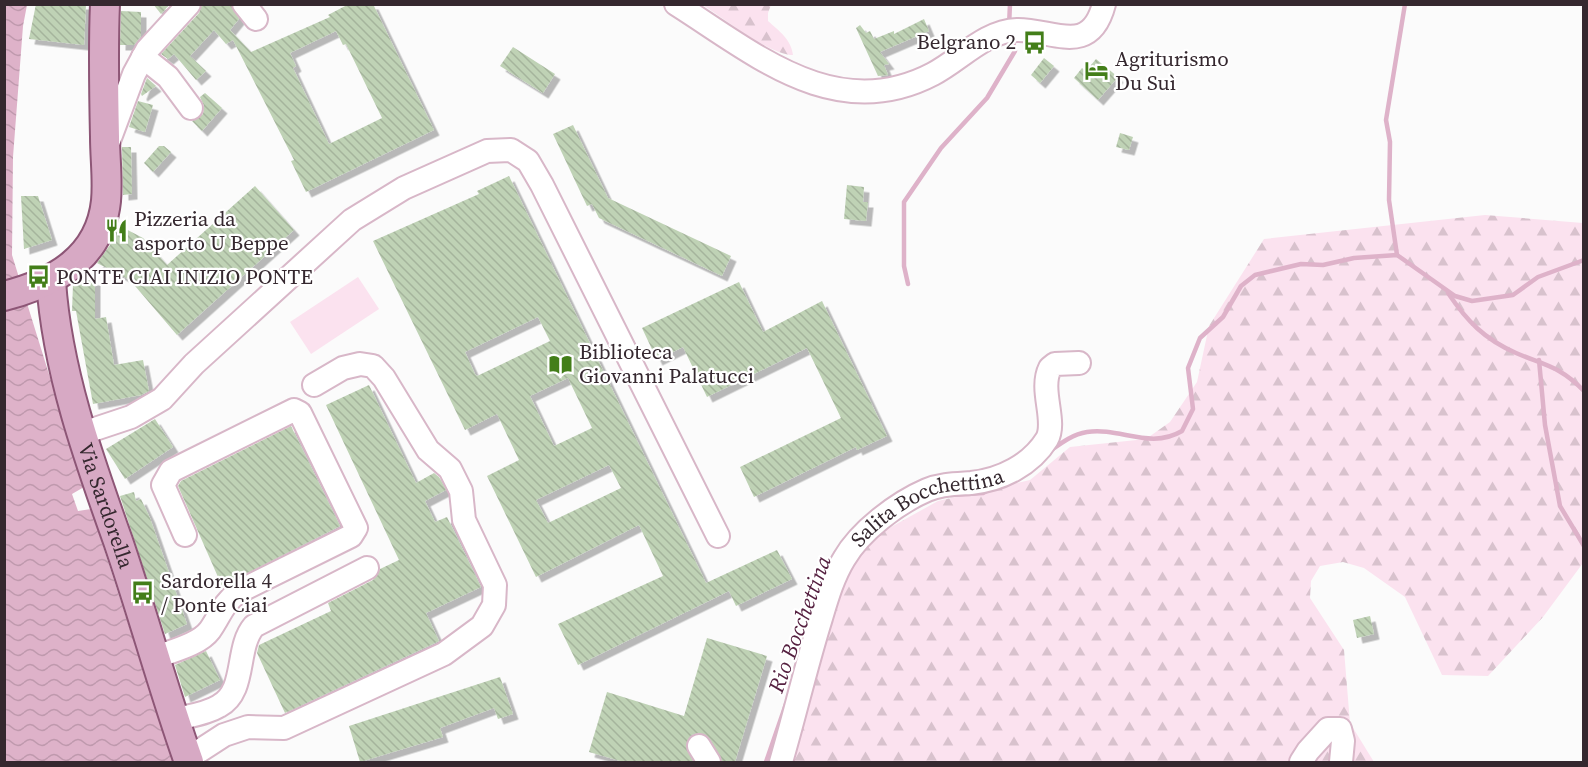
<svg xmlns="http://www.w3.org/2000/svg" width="1588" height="767" viewBox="0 0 1588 767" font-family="'Source Serif 4',serif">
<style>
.forest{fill:url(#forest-firs)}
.garden{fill:#fbe2ef}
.water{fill:url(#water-waves)}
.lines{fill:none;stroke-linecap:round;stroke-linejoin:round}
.stream{stroke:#deb2c9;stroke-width:4.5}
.building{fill:url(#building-back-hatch);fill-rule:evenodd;filter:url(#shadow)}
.minor-casing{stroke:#d8b7c8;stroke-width:26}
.major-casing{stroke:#8d5676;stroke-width:32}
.minor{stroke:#fff;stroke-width:22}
.major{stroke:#d7a9c4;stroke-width:28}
.labels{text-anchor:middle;stroke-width:4.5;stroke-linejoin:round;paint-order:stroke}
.poi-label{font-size:21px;fill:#35282f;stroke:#fff;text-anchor:start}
.street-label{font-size:21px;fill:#35282f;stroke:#fff}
.water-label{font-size:22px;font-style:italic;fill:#562141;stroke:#fff}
</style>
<defs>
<pattern id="forest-firs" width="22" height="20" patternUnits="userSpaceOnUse" patternTransform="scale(1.5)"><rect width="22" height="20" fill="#fbe2ef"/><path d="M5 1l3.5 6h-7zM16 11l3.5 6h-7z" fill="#d8c2cd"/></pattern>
<pattern id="water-waves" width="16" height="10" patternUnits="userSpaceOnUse" patternTransform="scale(1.5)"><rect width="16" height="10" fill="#deb2c9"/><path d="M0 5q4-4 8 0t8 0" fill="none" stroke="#bf99ad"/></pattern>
<pattern id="building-back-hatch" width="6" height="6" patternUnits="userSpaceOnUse" patternTransform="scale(1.5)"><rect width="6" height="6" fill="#bfd2b5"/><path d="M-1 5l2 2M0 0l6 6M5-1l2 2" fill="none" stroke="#a5b49c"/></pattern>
<filter id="shadow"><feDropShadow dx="5.5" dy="5.5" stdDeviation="0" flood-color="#0004"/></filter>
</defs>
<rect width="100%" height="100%" fill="#fbfbfb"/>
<g class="forest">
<path d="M 703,5 L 771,5 L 768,13 L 768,21 C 779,31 791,39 793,55 C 770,55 723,18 703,5 Z"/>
<polygon points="1485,215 1583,223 1583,563 1543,617 1488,676 1442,675 1405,597 1364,568 1343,562 1320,566 1311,581 1310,598 1344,650 1350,723 1374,762 787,762 825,619 855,547 938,501 1030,480 1070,447 1146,439 1170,422 1197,382 1209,326 1264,239"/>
</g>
<polygon class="garden" points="358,277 379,309 311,354 290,322"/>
<polygon class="water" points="4,5 27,5 23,26 13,157 12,255 84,487 72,494 78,511 91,509 173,762 5,762"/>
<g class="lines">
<g class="stream">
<polyline points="1009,26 1010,4"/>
<polyline points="1397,255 1389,200 1390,142 1386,120 1405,4"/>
<polyline points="908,284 904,266 904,202 941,148 987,98 1015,51 1012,37"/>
<path d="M 1448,293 C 1467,321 1484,339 1516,353 C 1544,365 1560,366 1584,391"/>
<polyline points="1539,360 1545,425 1560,506 1584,546"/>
<path d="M 1050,451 C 1061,443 1073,434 1087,432 C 1120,427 1150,450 1182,431 L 1193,409 L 1188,368 L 1200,338 L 1223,317 L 1241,286 L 1255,275 L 1301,264 L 1323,265 L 1354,258 L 1397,255 L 1455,296 L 1472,301 L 1513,295 L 1538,277 L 1584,260"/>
<polyline points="951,495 983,493 990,489"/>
<polyline points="766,762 786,704"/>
</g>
</g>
<g class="building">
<polygon points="36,4 86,4 84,45 29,39"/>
<polygon points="153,4 170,4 161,14"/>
<path d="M 202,4 L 231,4 L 239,19 L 230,30 L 251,52 L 330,17 L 328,15 L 349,4 L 373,4 L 434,130 L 306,192 L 291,161 L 294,160 L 233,40 L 226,44 L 214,30 L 190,56 L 206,71 L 196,80 L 174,54 L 168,59 L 161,54 L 199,13 ZM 336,31 L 343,45 L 346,44 L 382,118 L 329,144 L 293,68 L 296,66 L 290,53 Z"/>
<polygon points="121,11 141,12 141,36 134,45 120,45"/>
<polygon points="924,19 929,31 880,52 889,64 884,65 888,75 878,76 856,28 860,25 866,33 870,31 874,39 894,31 894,34"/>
<polygon points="513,47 555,74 543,93 500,66"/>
<polygon points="1044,58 1054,66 1040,83 1031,75"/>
<polygon points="1096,59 1118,77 1098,100 1074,78 1082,68 1086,71"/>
<polygon points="147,78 156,86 142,96 141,94"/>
<polygon points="205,93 222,108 202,131 192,121 203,114 204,106 200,97"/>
<polygon points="138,101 153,105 145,132 129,127"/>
<polygon points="573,125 608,198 731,256 722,276 599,218 592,204 587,206 553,134"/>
<polygon points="1120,133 1133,137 1129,150 1116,147"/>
<polygon points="159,146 164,146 171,152 153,172 144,163"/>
<polygon points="122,147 131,147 132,194 123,195"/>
<path d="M 509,176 L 706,583 L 777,550 L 792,579 L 736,606 L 729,591 L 578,665 L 558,624 L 663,576 L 639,525 L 536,577 L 487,476 L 519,460 L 497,414 L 465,430 L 373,241 L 479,194 L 477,191 ZM 538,317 L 550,341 L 477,376 L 475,374 L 465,352 ZM 568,378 L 592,428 L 554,446 L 530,396 ZM 609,465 L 621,488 L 548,523 L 536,500 Z"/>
<polygon points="847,185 864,187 863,202 868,202 866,221 844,219"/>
<polygon points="255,186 294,230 177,335 130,280 97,263 110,245 118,225 143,238 167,265"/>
<polygon points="21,196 38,196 52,240 24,249"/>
<polygon points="80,280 95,280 95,319 106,317 114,365 143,360 149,391 141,395 93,404 76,311 72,311 73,284"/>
<polygon points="739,282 763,332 822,301 887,436 857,450 856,447 754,497 740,467 841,418 807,348 707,397 683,347 657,360 642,328"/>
<polygon points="369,385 416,483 434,473 439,477 446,490 425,501 435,522 447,517 481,587 426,613 439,641 437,642 285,713 257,653 259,645 331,611 328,603 373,580 380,569 399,560 326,405"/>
<polygon points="155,419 173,447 125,479 106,449"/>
<polygon points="291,426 340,526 222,586 178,486 181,481"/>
<polygon points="134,492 136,501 141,499 150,518 187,624 165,634 120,496"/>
<polygon points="1370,616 1374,634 1357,638 1353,620"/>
<polygon points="707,638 767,656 735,762 722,762 710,739 699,733 691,735 686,746 693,762 624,762 589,752 607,692 684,716"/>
<polygon points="206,651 220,680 185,697 175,665"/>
<polygon points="500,677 513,714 498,719 494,708 440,728 443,737 360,762 349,726"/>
</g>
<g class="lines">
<defs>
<g id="minor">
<polyline points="244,4 256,19"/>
<path d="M 676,4 C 755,54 836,125 933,74 C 960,60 985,31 1017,30 C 1052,29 1090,58 1104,4"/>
<polyline points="143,57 168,77 191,108"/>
<polyline points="107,146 134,74 147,50 189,4"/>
<polyline points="83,433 131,417 162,399 194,364 352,220 404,188 487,151 511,150 528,161 542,185 718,536"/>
<path d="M 154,658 C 171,651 199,645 210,630 C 221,614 222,605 238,592 L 351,536 L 356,528 L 300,413 L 294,410 L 171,471 L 163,485 L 185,535"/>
<path d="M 173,720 C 188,716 206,714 219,706 C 247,691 235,648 254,626 L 367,568"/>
<polyline points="699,746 709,762"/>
<polyline points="187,759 224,735 248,727 284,728 444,654 482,626 494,605 495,585 464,520 461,491 450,469 428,450 384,378 373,366 360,364 343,368 314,385"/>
<path id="s1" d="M 781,762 C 795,714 806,666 821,618 C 827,598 833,577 844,559 C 860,531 897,503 927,490 C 941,484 956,484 971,483 C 1001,480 1031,465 1047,439 C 1057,421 1039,390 1050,368 L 1055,364 L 1079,363"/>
<polyline points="1301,762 1308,751 1328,729 1340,729 1343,741 1341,762"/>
</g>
<g id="major">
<path id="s2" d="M 51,281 C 57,370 88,457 118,541 C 143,614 163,689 189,762"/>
<path d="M 4,296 C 55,283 100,258 106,201 C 108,180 105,158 105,137 C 104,93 103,49 105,4"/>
</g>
</defs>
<use href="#minor" class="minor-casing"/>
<use href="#major" class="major-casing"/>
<use href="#minor" class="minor"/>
<use href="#major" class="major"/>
</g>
<defs>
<symbol id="bus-bare" viewBox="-9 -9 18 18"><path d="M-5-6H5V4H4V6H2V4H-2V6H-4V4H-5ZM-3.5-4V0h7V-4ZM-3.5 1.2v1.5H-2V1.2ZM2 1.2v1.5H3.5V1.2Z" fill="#437e19" stroke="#fff" stroke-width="2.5" paint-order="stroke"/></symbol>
<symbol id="hotel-bare" viewBox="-9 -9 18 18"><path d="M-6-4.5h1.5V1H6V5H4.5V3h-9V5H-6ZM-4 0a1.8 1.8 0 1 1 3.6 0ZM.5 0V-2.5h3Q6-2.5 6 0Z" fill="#437e19" stroke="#fff" stroke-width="2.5" paint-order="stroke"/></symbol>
<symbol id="restaurant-bare" viewBox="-9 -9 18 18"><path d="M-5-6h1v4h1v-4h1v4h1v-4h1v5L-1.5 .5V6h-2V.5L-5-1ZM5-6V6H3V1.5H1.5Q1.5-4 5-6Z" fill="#437e19" stroke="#fff" stroke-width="2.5" paint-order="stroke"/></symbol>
<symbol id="library-bare" viewBox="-9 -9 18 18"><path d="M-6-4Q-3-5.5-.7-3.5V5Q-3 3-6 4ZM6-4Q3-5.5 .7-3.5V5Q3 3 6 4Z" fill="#437e19" stroke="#fff" stroke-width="2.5" paint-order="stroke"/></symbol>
</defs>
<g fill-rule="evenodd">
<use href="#bus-bare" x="1018" y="26" width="33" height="33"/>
<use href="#hotel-bare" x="1080" y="54" width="33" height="33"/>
<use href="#restaurant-bare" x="100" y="214" width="33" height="33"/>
<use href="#bus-bare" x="22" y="260" width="33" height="33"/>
<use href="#library-bare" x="544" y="348" width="33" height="33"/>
<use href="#bus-bare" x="126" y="576" width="33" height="33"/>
</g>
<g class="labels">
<g class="poi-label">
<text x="1016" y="49" text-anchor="end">Belgrano 2</text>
<text x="1115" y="66">Agriturismo<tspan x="1115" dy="24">Du Suì</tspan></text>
<text x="134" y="226">Pizzeria da<tspan x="134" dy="24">asporto U Beppe</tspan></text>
<text x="56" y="284">PONTE CIAI INIZIO PONTE</text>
<text x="579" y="359">Biblioteca<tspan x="579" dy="24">Giovanni Palatucci</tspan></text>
<text x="161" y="588">Sardorella 4<tspan x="161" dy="24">/ Ponte Ciai</tspan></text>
</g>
<g class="street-label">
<text dy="7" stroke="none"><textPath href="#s2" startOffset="232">Via Sardorella</textPath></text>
<text dy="7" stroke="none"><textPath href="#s1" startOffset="316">Salita Bocchettina</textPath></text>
</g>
<g class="water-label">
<text transform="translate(799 624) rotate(-70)" y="8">Rio Bocchettina</text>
</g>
</g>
<rect width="1588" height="767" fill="none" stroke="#35282f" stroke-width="12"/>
</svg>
